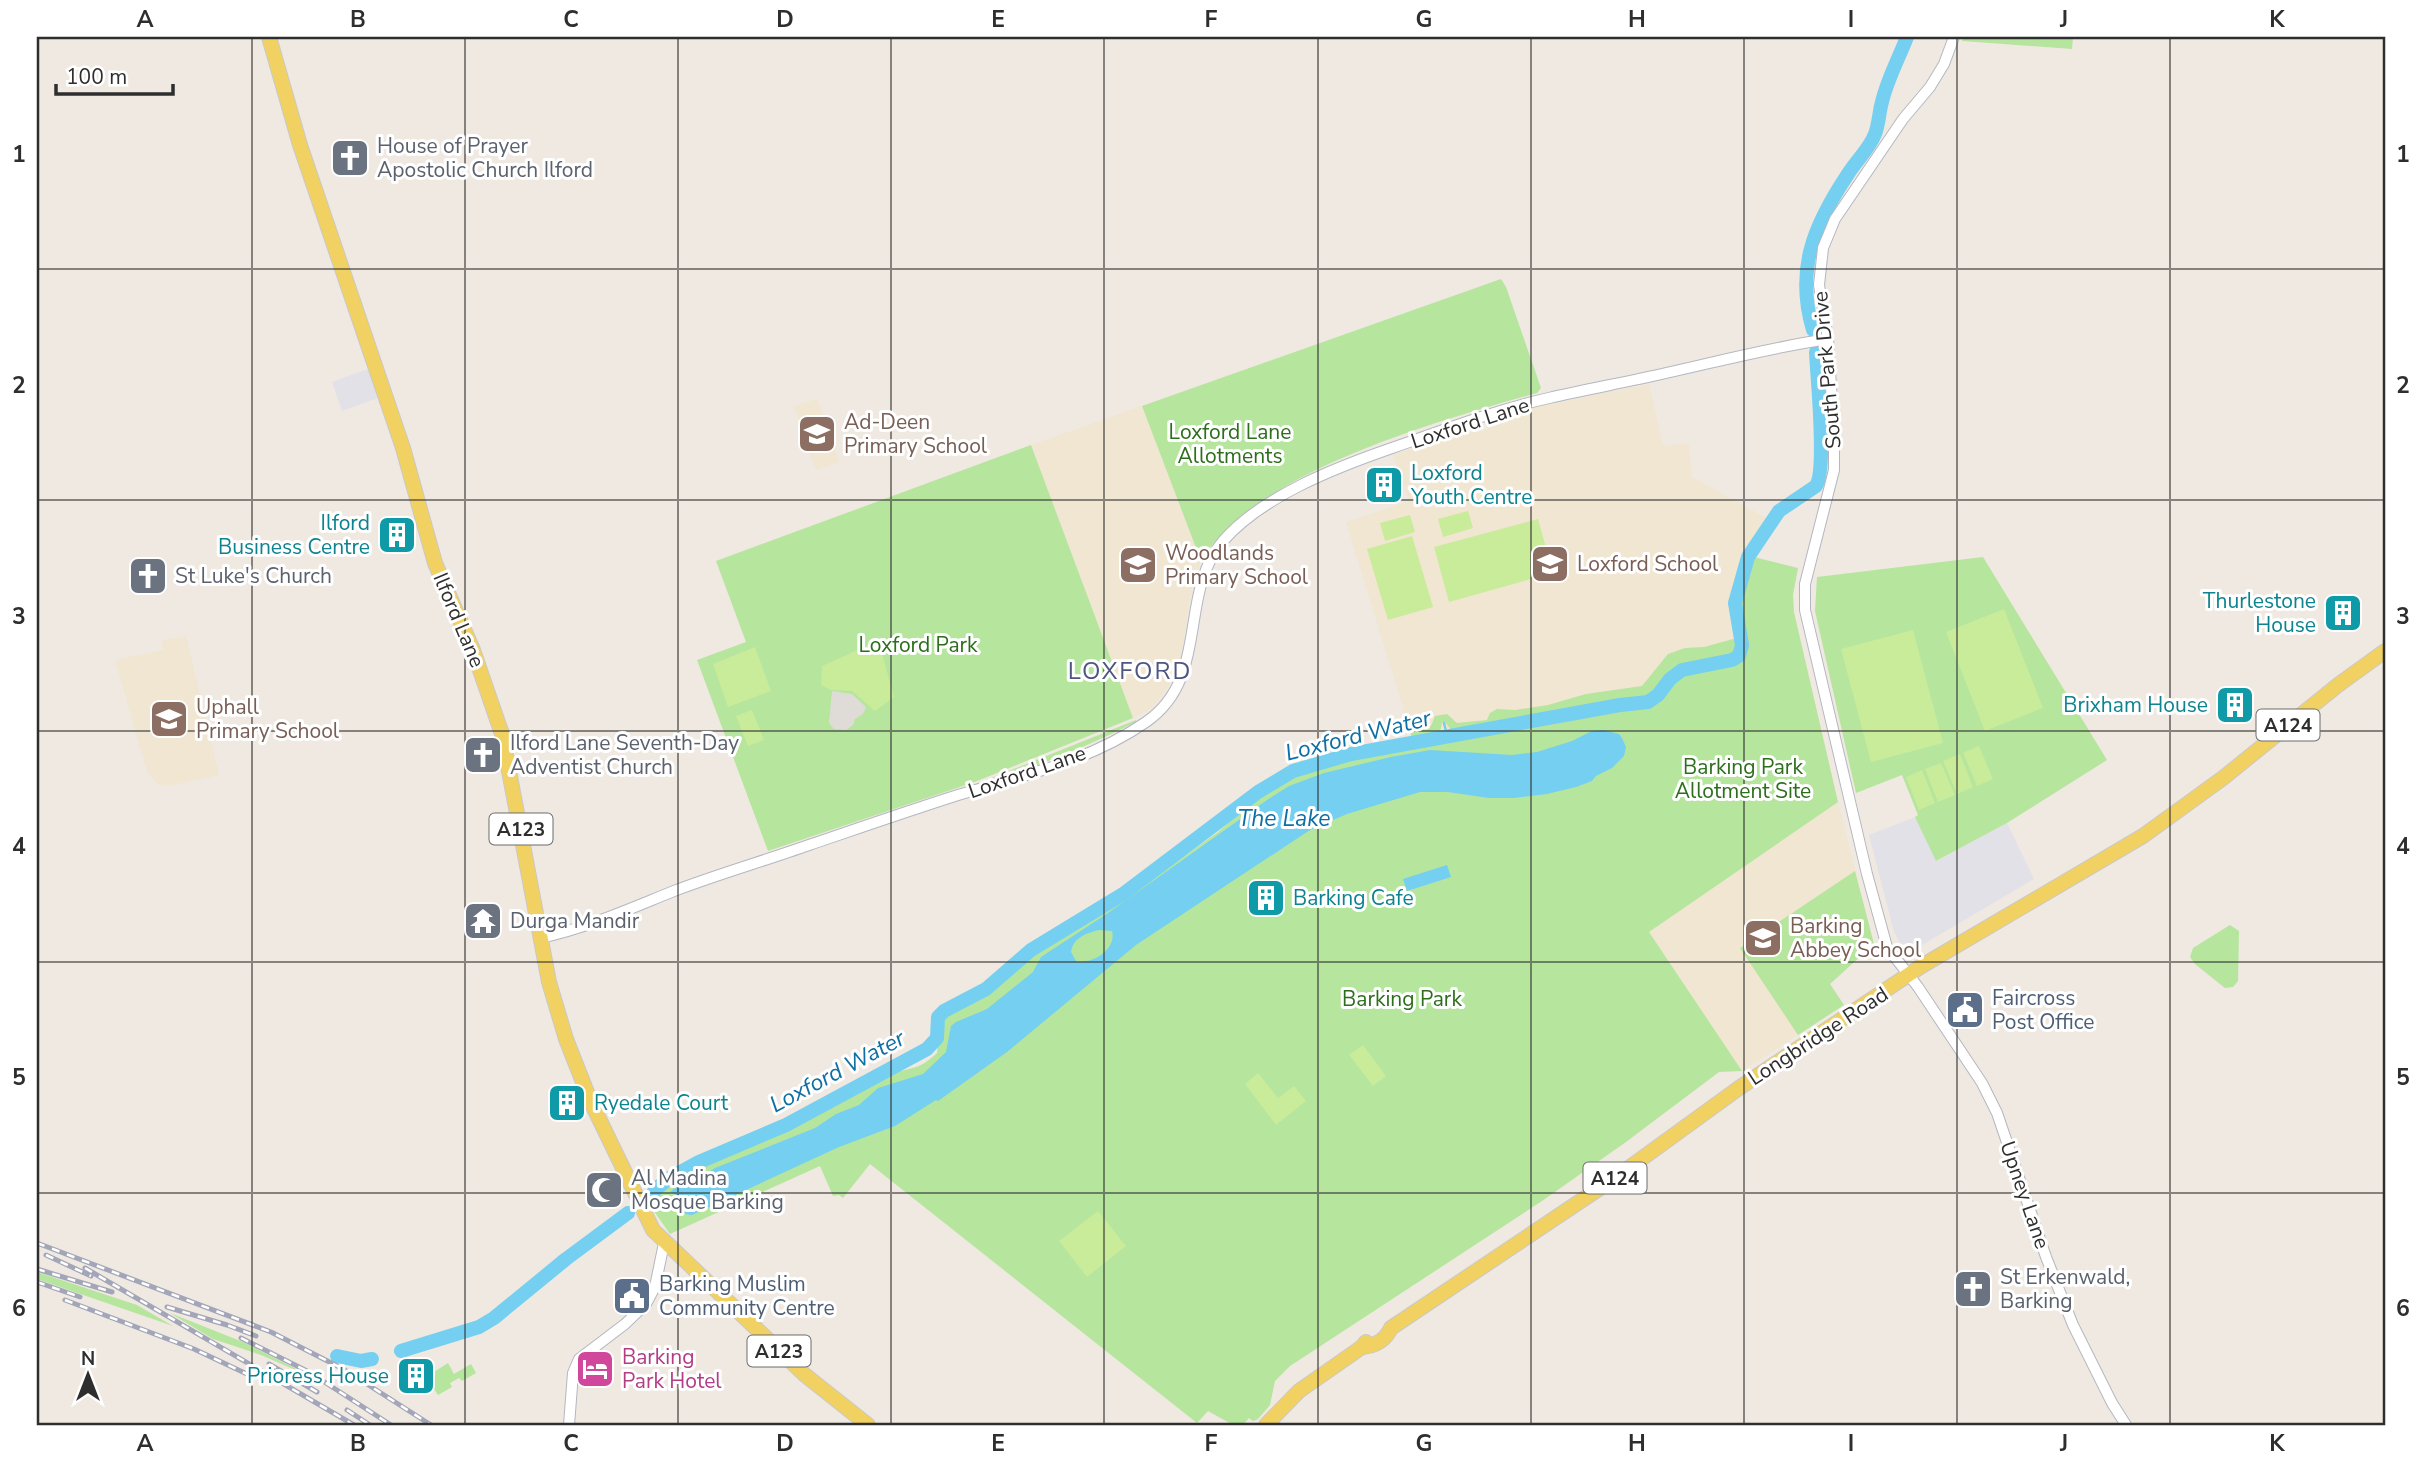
<svg xmlns="http://www.w3.org/2000/svg" width="2422" height="1462" viewBox="0 0 2422 1462" font-family="'Nunito Sans',sans-serif">
<style>
.industrial{fill:#e3e1e8}
.education{fill:#f0e6d1}
.green{fill:#b6e59e}
.pitch{fill:#c9ec9a}
.plaza{fill:#dfdcd8}
.water{fill:#75cff0;fill-rule:evenodd}
.lines{fill:none;stroke-linecap:round;stroke-linejoin:round}
.stream{stroke:#75cff0;stroke-width:2.5}
.river{stroke:#75cff0;stroke-width:14}
.minor-casing{stroke:#b4b7c1;stroke-width:12}
.major-casing{stroke:#c9c9c9;stroke-width:16}
.minor{stroke:#fff;stroke-width:10}
.major{stroke:#f2d163;stroke-width:14}
.rail-casing{stroke:#a3a6b8;stroke-width:5}
.rail{stroke:#fff;stroke-width:2.5;stroke-dasharray:8;stroke-linecap:butt}
.grid{fill:none;stroke:#2e2e2e;stroke-width:2;stroke-opacity:0.55}
.labels{text-anchor:middle;stroke-width:6;stroke-linejoin:round;paint-order:stroke}
.shield{fill:#fff;stroke:#6d6d6d;stroke-width:2}
.shield-label{font-size:19px;font-weight:bold;fill:#2e2e2e}
.worship-label{font-size:21px;fill:#5b616d;stroke:#fff;text-anchor:start}
.street-label{font-size:21px;fill:#2e2e2e;stroke:#fff}
.education-label{font-size:21px;fill:#785e54;stroke:#fff;text-anchor:start}
.park-label{font-size:21px;fill:#2c6e1b;stroke:#fff}
.culture-label{font-size:21px;fill:#0d838f;stroke:#fff;text-anchor:end}
.service-label{font-size:21px;fill:#4e5e75;stroke:#fff;text-anchor:start}
.hotel-label{font-size:21px;fill:#b23c85;stroke:#fff;text-anchor:start}
.water-label{font-size:23px;font-style:italic;fill:#0d6fa3;stroke:#fff}
.quarter-label{font-size:24px;letter-spacing:2px;fill:#4d5680;stroke:#fff}
.neatline{fill:none;stroke:#2e2e2e;stroke-width:2.5}
.grid-label{font-size:23px;text-anchor:middle;font-weight:bold;fill:#2e2e2e}
</style>
<rect width="100%" height="100%" fill="#efe9e1"/>
<g class="industrial">
<polygon points="368,369 378,398 342,411 332,382"/>
<polygon points="1915,817 1937,861 2007,823 2034,879 1922,945 1910,947 1900,943 1894,932 1869,835"/>
</g>
<g class="education">
<polygon points="1649,384 1663,446 1689,443 1692,477 1768,519 1746,550 1732,594 1731,609 1738,644 1736,651 1729,656 1676,668 1665,677 1653,694 1645,699 1626,700 1412,737 1346,522 1409,501 1393,455 1470,428 1479,432 1488,429 1493,421 1540,406"/>
<polygon points="817,399 839,462 816,470 794,406"/>
<polygon points="1142,406 1201,561 1198,569 1191,570 1189,575 1193,582 1182,650 1175,673 1168,687 1152,708 1133,718 1031,445"/>
<polygon points="186,636 219,775 168,786 158,784 148,774 115,660 163,650 162,640"/>
<polygon points="1838,802 1874,944 1830,984 1844,1005 1742,1071 1649,932"/>
</g>
<g class="green">
<polygon points="1963,37 2073,37 2072,49 1962,41"/>
<path d="M 1501,279 L 1506,287 L 1541,388 L 1537,393 C 1442,420 1252,472 1201,561 L 1142,406 Z"/>
<polygon points="1031,445 1133,718 972,783 768,851 697,660 746,642 716,561"/>
<path d="M 1750,556 L 1798,568 L 1793,595 L 1794,612 L 1838,802 L 1649,932 L 1742,1071 L 1719,1072 L 1626,1142 L 1542,1201 L 1290,1366 L 1275,1381 L 1270,1405 L 1258,1419 L 1253,1421 L 1249,1418 L 1243,1425 L 1233,1425 L 1208,1411 L 1197,1423 L 870,1164 L 843,1198 L 839,1195 L 833,1196 L 820,1166 L 670,1234 L 651,1207 C 672,1163 752,1148 794,1126 C 826,1110 856,1089 889,1075 C 911,1066 917,1072 937,1053 L 941,1016 L 965,1003 L 975,1002 L 1008,978 L 1038,950 L 1147,883 L 1218,832 L 1263,792 L 1305,768 L 1444,738 L 1624,706 L 1642,705 L 1654,702 L 1665,686 L 1681,672 L 1736,659 L 1744,648 L 1737,602 Z"/>
<polygon points="1983,557 2107,760 2007,823 1936,861 1915,817 1918,815 1902,775 1856,793 1815,611 1817,577"/>
<path d="M 1737,638 L 1738,648 L 1734,654 C 1716,661 1695,659 1678,668 C 1663,675 1659,693 1645,699 L 1451,730 L 1445,722 L 1442,723 L 1440,732 L 1412,737 L 1409,731 L 1431,726 L 1435,716 L 1447,714 L 1457,723 L 1487,720 L 1490,713 L 1497,709 L 1515,710 L 1548,705 L 1586,694 L 1642,686 L 1668,654 L 1685,648 L 1704,647 Z"/>
<path d="M 1136,720 L 1136,722 C 1082,749 1028,771 969,787 Z"/>
<polygon points="1855,871 1874,944 1830,984 1844,1005 1798,1035 1740,948"/>
<polygon points="2230,925 2239,931 2238,981 2233,987 2225,988 2195,964 2190,957 2193,948"/>
<polygon points="37,1272 137,1305 173,1326 37,1279"/>
<polygon points="170,1313 243,1342 316,1379 261,1355 213,1339"/>
<polygon points="448,1363 454,1374 471,1364 476,1373 462,1381 459,1378 450,1383 452,1387 438,1395 426,1377"/>
</g>
<g class="pitch">
<polygon points="1468,511 1473,528 1443,537 1438,519"/>
<polygon points="1410,515 1415,532 1385,541 1380,523"/>
<polygon points="1538,519 1553,573 1449,602 1434,547"/>
<polygon points="1412,536 1433,607 1388,620 1367,549"/>
<polygon points="2004,609 2043,708 1985,731 1946,632"/>
<polygon points="1913,630 1943,743 1871,762 1841,649"/>
<polygon points="871,644 882,654 894,697 875,711 852,691 831,690 821,685 822,666"/>
<polygon points="755,647 771,691 728,707 713,664"/>
<polygon points="752,710 764,740 748,746 736,716"/>
<polygon points="1979,746 1993,779 1977,786 1963,753"/>
<polygon points="1960,754 1973,787 1957,794 1943,761"/>
<polygon points="1941,763 1955,795 1938,802 1925,769"/>
<polygon points="1922,770 1935,803 1919,810 1906,777"/>
<polygon points="1363,1045 1386,1076 1373,1086 1349,1055"/>
<polygon points="1258,1073 1278,1098 1294,1086 1306,1101 1276,1125 1245,1084"/>
<polygon points="1098,1211 1126,1246 1087,1277 1059,1241"/>
</g>
<polygon class="plaza" points="832,691 852,694 866,707 863,714 855,719 853,725 846,730 834,729 829,723"/>
<g class="water">
<path d="M 1603,730 L 1619,734 L 1622,738 L 1626,747 L 1624,756 L 1612,768 L 1596,776 L 1592,781 L 1576,787 L 1547,794 L 1513,798 L 1489,798 L 1448,792 L 1420,792 L 1347,814 L 1310,830 L 1136,945 L 1007,1052 L 938,1101 L 936,1100 L 895,1126 L 839,1147 L 692,1215 C 680,1215 675,1206 675,1194 L 670,1192 L 680,1184 L 699,1182 L 700,1177 L 715,1168 L 815,1128 L 836,1114 L 859,1105 L 878,1088 L 923,1074 L 946,1052 L 951,1026 L 956,1022 L 987,1009 L 1033,972 L 1041,957 L 1108,913 L 1267,800 L 1289,786 L 1324,773 L 1391,757 L 1430,750 L 1512,755 L 1537,752 L 1572,741 L 1592,731 ZM 1099,930 L 1112,931 C 1117,949 1092,965 1076,961 L 1071,952 C 1073,938 1086,933 1099,930 Z"/>
<polygon points="1447,865 1451,877 1407,891 1403,879"/>
</g>
<g class="lines">
<polyline class="stream" points="1444,723 1447,735"/>
<g class="river">
<path d="M 1813,330 C 1795,269 1814,225 1848,174 C 1856,161 1870,148 1875,134 C 1879,124 1879,112 1882,102 C 1887,80 1899,58 1907,37"/>
<path d="M 650,1198 L 656,1189 L 668,1179 L 699,1162 L 786,1125 L 927,1049 L 937,1038 L 938,1017 L 944,1011 L 986,989 L 1031,950 L 1123,894 L 1258,792 L 1293,771 L 1351,754 L 1620,705 L 1648,702 L 1658,695 L 1670,679 L 1682,670 L 1732,660 L 1739,656 L 1742,645 L 1735,603 L 1748,557 L 1779,511 L 1816,486 C 1827,469 1817,378 1816,352"/>
<polyline points="401,1351 479,1327 494,1318 566,1259 628,1213"/>
<polyline points="337,1356 361,1361 372,1359"/>
</g>
<defs>
<g id="minor">
<polyline points="1954,37 1944,64 1930,87 1903,119 1835,219 1823,248 1819,285 1828,339 1834,434 1834,470 1805,584 1805,610 1867,874 1887,947 1918,987 1982,1083 1997,1113 2046,1257 2073,1325 2112,1403 2126,1425"/>
<path d="M 540,938 C 587,928 629,909 674,891 C 718,874 764,861 809,845 C 859,828 908,811 958,795 C 1022,776 1090,761 1146,722 C 1211,677 1177,595 1223,541 C 1262,496 1337,467 1392,448 C 1444,430 1495,410 1549,398 C 1588,389 1627,382 1666,373 C 1720,361 1773,347 1828,339"/>
<polyline points="569,1425 573,1373 579,1359 625,1324 646,1304 655,1287 664,1243"/>
</g>
<g id="major">
<polyline points="269,37 300,145 403,448 435,563 473,650 502,734 549,982 566,1039 590,1100 653,1230 805,1375 868,1425"/>
<path d="M 1362,1347 C 1375,1346 1385,1341 1391,1328 L 1615,1178 L 1739,1088 L 1920,967 L 2143,836 L 2223,778 L 2338,685 L 2385,651"/>
<polyline points="1266,1425 1299,1391 1362,1347 1366,1342"/>
</g>
</defs>
<use href="#minor" class="minor-casing"/>
<use href="#major" class="major-casing"/>
<use href="#minor" class="minor"/>
<use href="#major" class="major"/>
<defs>
<g id="rail">
<polyline points="37,1243 271,1332 345,1370 431,1425"/>
<polyline points="46,1255 91,1276"/>
<polyline points="85,1268 354,1425"/>
<polyline points="37,1269 112,1292"/>
<polyline points="37,1282 80,1297"/>
<polyline points="65,1300 194,1349 249,1375"/>
<polyline points="167,1307 227,1325 256,1336"/>
<polyline points="241,1338 309,1372 391,1425"/>
<polyline points="269,1364 317,1392"/>
<polyline points="347,1410 370,1425"/>
</g>
</defs>
<use href="#rail" class="rail-casing"/>
<use href="#rail" class="rail"/>
</g>
<path class="grid" d="M 252,37 L 252,1425M 465,37 L 465,1425M 678,37 L 678,1425M 891,37 L 891,1425M 1104,37 L 1104,1425M 1318,37 L 1318,1425M 1531,37 L 1531,1425M 1744,37 L 1744,1425M 1957,37 L 1957,1425M 2170,37 L 2170,1425M 37,269 L 2385,269M 37,500 L 2385,500M 37,731 L 2385,731M 37,962 L 2385,962M 37,1193 L 2385,1193"/>
<defs>
<symbol id="church-square" viewBox="-11 -11 22 22"><rect x="-9" y="-9" width="18" height="18" rx="4" fill="#6b7280" stroke="#fff"/><path d="M-1.2-6h2.4v3.5h3.3v2.4h-3.3V6h-2.4V-.1h-3.3v-2.4h3.3Z" fill="#fff"/></symbol>
<symbol id="school-square" viewBox="-11 -11 22 22"><rect x="-9" y="-9" width="18" height="18" rx="4" fill="#8d6e63" stroke="#fff"/><path d="M0-5L7-2L0 1L-7-2ZM-4 1L0 2.5L4 1V4Q0 6-4 4Z" fill="#fff"/></symbol>
<symbol id="building-square" viewBox="-11 -11 22 22"><rect x="-9" y="-9" width="18" height="18" rx="4" fill="#0f9aa8" stroke="#fff"/><path d="M-4-6H4V6H1V3H-1V6H-4ZM-2.5-4.3h1.7v1.8h-1.7ZM.8-4.3h1.7v1.8H.8ZM-2.5-1h1.7V.8h-1.7ZM.8-1h1.7V.8H.8Z" fill="#fff"/></symbol>
<symbol id="temple-square" viewBox="-11 -11 22 22"><rect x="-9" y="-9" width="18" height="18" rx="4" fill="#6b7280" stroke="#fff"/><path d="M0-6L5-2H3V0L6.5 2.5H4V6H1.5V3h-3V6H-4V2.5H-6.5L-3 0V-2H-5Z" fill="#fff"/></symbol>
<symbol id="civic-square" viewBox="-11 -11 22 22"><rect x="-9" y="-9" width="18" height="18" rx="4" fill="#5c6f8a" stroke="#fff"/><path d="M-.6-6.5H3V-4.5H.6V-3L4-1V1h2V6H-6V1h2V-1L-.6-3ZM-1.2 2.5V6h2.4V2.5Z" fill="#fff"/></symbol>
<symbol id="mosque-square" viewBox="-11 -11 22 22"><rect x="-9" y="-9" width="18" height="18" rx="4" fill="#6b7280" stroke="#fff"/><path d="M3.5-4.9A6 6 0 1 0 3.5 4.9A5 5 0 1 1 3.5-4.9Z" fill="#fff"/></symbol>
<symbol id="hotel-square" viewBox="-11 -11 22 22"><rect x="-9" y="-9" width="18" height="18" rx="4" fill="#d1479c" stroke="#fff"/><path d="M-6-4.5h1.5V1H6V5H4.5V3h-9V5H-6ZM-4 0a1.8 1.8 0 1 1 3.6 0ZM.5 0V-2.5h3Q6-2.5 6 0Z" fill="#fff"/></symbol>
</defs>
<g fill-rule="evenodd">
<use href="#church-square" x="328" y="136" width="44" height="44"/>
<use href="#school-square" x="795" y="412" width="44" height="44"/>
<use href="#building-square" x="1362" y="463" width="44" height="44"/>
<use href="#building-square" x="375" y="513" width="44" height="44"/>
<use href="#school-square" x="1528" y="542" width="44" height="44"/>
<use href="#school-square" x="1116" y="543" width="44" height="44"/>
<use href="#church-square" x="126" y="554" width="44" height="44"/>
<use href="#building-square" x="2321" y="591" width="44" height="44"/>
<use href="#building-square" x="2213" y="683" width="44" height="44"/>
<use href="#school-square" x="147" y="697" width="44" height="44"/>
<use href="#church-square" x="461" y="733" width="44" height="44"/>
<use href="#building-square" x="1244" y="876" width="44" height="44"/>
<use href="#temple-square" x="461" y="899" width="44" height="44"/>
<use href="#school-square" x="1741" y="916" width="44" height="44"/>
<use href="#civic-square" x="1943" y="988" width="44" height="44"/>
<use href="#building-square" x="545" y="1081" width="44" height="44"/>
<use href="#mosque-square" x="582" y="1168" width="44" height="44"/>
<use href="#church-square" x="1951" y="1267" width="44" height="44"/>
<use href="#civic-square" x="610" y="1274" width="44" height="44"/>
<use href="#hotel-square" x="573" y="1347" width="44" height="44"/>
<use href="#building-square" x="394" y="1354" width="44" height="44"/>
</g>
<g class="labels">
<g class="shield">
<rect x="2256.5" y="709.5" width="63" height="31" rx="5"/>
<rect x="489.5" y="813.5" width="63" height="31" rx="5"/>
<rect x="1583.5" y="1162.5" width="63" height="31" rx="5"/>
<rect x="747.5" y="1335.5" width="63" height="31" rx="5"/>
</g>
<g class="shield-label">
<text x="2288" y="732">A124</text>
<text x="521" y="836">A123</text>
<text x="1615" y="1185">A124</text>
<text x="779" y="1358">A123</text>
</g>
<g class="worship-label">
<text x="377" y="153">House of Prayer<tspan x="377" dy="24">Apostolic Church Ilford</tspan></text>
<text x="175" y="583">St Luke's Church</text>
<text x="510" y="750">Ilford Lane Seventh-Day<tspan x="510" dy="24">Adventist Church</tspan></text>
<text x="510" y="928">Durga Mandir</text>
<text x="631" y="1185">Al Madina<tspan x="631" dy="24">Mosque Barking</tspan></text>
<text x="2000" y="1284">St Erkenwald,<tspan x="2000" dy="24">Barking</tspan></text>
</g>
<g class="street-label">
<text transform="translate(1827 370) rotate(-95)" y="7">South Park Drive</text>
<text transform="translate(1470 423) rotate(-18)" y="7">Loxford Lane</text>
<text transform="translate(459 620) rotate(67)" y="7">Ilford Lane</text>
<text transform="translate(1027 772) rotate(-19)" y="7">Loxford Lane</text>
<text transform="translate(1818 1036) rotate(-33)" y="7">Longbridge Road</text>
<text transform="translate(2025 1195) rotate(71)" y="7">Upney Lane</text>
</g>
<g class="education-label">
<text x="844" y="429">Ad-Deen<tspan x="844" dy="24">Primary School</tspan></text>
<text x="1165" y="560">Woodlands<tspan x="1165" dy="24">Primary School</tspan></text>
<text x="1577" y="571">Loxford School</text>
<text x="196" y="714">Uphall<tspan x="196" dy="24">Primary School</tspan></text>
<text x="1790" y="933">Barking<tspan x="1790" dy="24">Abbey School</tspan></text>
</g>
<g class="park-label">
<text x="1230" y="439">Loxford Lane<tspan x="1230" dy="24">Allotments</tspan></text>
<text x="918" y="652">Loxford Park</text>
<text x="1743" y="774">Barking Park<tspan x="1743" dy="24">Allotment Site</tspan></text>
<text x="1402" y="1006">Barking Park</text>
</g>
<g class="culture-label">
<text x="1411" y="480" text-anchor="start">Loxford<tspan x="1411" dy="24">Youth Centre</tspan></text>
<text x="370" y="530">Ilford<tspan x="370" dy="24">Business Centre</tspan></text>
<text x="2316" y="608">Thurlestone<tspan x="2316" dy="24">House</tspan></text>
<text x="2208" y="712">Brixham House</text>
<text x="1293" y="905" text-anchor="start">Barking Cafe</text>
<text x="594" y="1110" text-anchor="start">Ryedale Court</text>
<text x="389" y="1383">Prioress House</text>
</g>
<g class="service-label">
<text x="1992" y="1005">Faircross<tspan x="1992" dy="24">Post Office</tspan></text>
<text x="659" y="1291">Barking Muslim<tspan x="659" dy="24">Community Centre</tspan></text>
</g>
<g class="hotel-label">
<text x="622" y="1364">Barking<tspan x="622" dy="24">Park Hotel</tspan></text>
</g>
<g class="water-label">
<text transform="translate(1358 735) rotate(-14)" y="8">Loxford Water</text>
<text x="1284" y="826">The Lake</text>
<text transform="translate(837 1071) rotate(-28)" y="8">Loxford Water</text>
</g>
<g class="quarter-label">
<text x="1130" y="679">LOXFORD</text>
</g>
</g>
<rect width="2422" height="1462" fill="none" stroke="#ffffff" stroke-width="77"/>
<g transform="translate(88 1375)" stroke="#ffffff" stroke-width="5" paint-order="stroke">
<path d="M0-5L12 26L0 18L-12 26Z" fill="#2e2e2e"/>
<text y="-10" font-size="19" font-weight="bold" text-anchor="middle" fill="#2e2e2e">N</text>
</g>
<path d="M56 84v10h117v-10" fill="none" stroke="#2e2e2e" stroke-width="3.5"/>
<text x="66" y="84" font-size="21" fill="#2e2e2e" stroke="#ffffff" stroke-width="5" paint-order="stroke">100 m</text>
<rect x="38" y="38" width="2346" height="1386" class="neatline"/>
<g class="grid-label">
<text x="145" y="27">A</text>
<text x="358" y="27">B</text>
<text x="571" y="27">C</text>
<text x="785" y="27">D</text>
<text x="998" y="27">E</text>
<text x="1211" y="27">F</text>
<text x="1424" y="27">G</text>
<text x="1637" y="27">H</text>
<text x="1851" y="27">I</text>
<text x="2064" y="27">J</text>
<text x="2277" y="27">K</text>
<text x="19" y="162">1</text>
<text x="2403" y="162">1</text>
<text x="19" y="393">2</text>
<text x="2403" y="393">2</text>
<text x="19" y="624">3</text>
<text x="2403" y="624">3</text>
<text x="19" y="854">4</text>
<text x="2403" y="854">4</text>
<text x="19" y="1085">5</text>
<text x="2403" y="1085">5</text>
<text x="19" y="1316">6</text>
<text x="2403" y="1316">6</text>
<text x="145" y="1451">A</text>
<text x="358" y="1451">B</text>
<text x="571" y="1451">C</text>
<text x="785" y="1451">D</text>
<text x="998" y="1451">E</text>
<text x="1211" y="1451">F</text>
<text x="1424" y="1451">G</text>
<text x="1637" y="1451">H</text>
<text x="1851" y="1451">I</text>
<text x="2064" y="1451">J</text>
<text x="2277" y="1451">K</text>
</g>
</svg>
